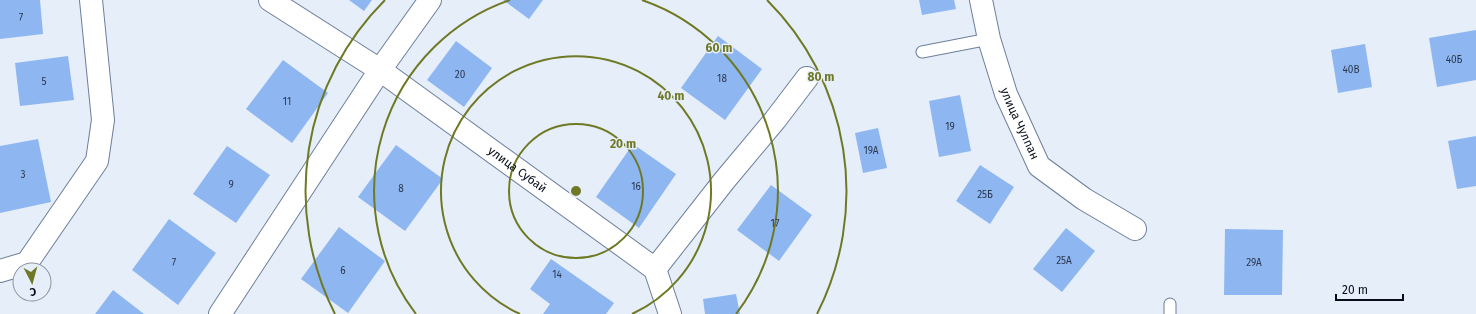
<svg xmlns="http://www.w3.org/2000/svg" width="1476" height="314" viewBox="0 0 1476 314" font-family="'Fira Sans',sans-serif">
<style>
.building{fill:#8eb7f2}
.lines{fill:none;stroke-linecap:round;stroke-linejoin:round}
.service-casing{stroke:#6d7f9a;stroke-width:13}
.minor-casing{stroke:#6d7f9a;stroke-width:24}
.tertiary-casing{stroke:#6d7f9a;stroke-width:24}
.service{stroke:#fff;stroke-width:11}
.minor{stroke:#fff;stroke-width:22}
.tertiary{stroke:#fff;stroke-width:22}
.ring{fill:none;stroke:#6f7924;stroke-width:2}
.labels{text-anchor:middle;stroke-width:3;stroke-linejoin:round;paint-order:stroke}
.number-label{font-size:10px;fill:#2a384e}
.street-label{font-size:12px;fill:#080e18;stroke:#e6eefa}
.centre{fill:#6f7924;stroke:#e6eefa;stroke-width:2}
.ring-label{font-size:12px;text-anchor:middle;font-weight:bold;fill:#6f7924;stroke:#e6eefa;stroke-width:3;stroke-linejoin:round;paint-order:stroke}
</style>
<rect width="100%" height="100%" fill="#e6eefa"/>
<g class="building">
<polygon points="0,0 40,0 43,34 0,39"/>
<polygon points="349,0 372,0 364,11"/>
<polygon points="503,0 543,0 529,19"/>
<polygon points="919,0 954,0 956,9 922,15"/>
<polygon points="1476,30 1476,80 1437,87 1429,38"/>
<polygon points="718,36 762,69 725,120 681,88"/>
<polygon points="456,41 492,68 464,107 427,80"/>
<polygon points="1365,44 1372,87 1338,93 1331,50"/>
<polygon points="68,56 74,100 20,106 15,63"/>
<polygon points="283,60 328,93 292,143 246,109"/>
<polygon points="960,95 971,151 939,157 929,101"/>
<polygon points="878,128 887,168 863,173 855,133"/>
<polygon points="1476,136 1476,186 1457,189 1448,141"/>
<polygon points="38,139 51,202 0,213 0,146"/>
<polygon points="633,144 676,174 639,228 596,197"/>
<polygon points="396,145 443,179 405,231 358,197"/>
<polygon points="227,146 270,175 236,223 193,194"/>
<polygon points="980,165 1014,187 990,224 956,201"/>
<polygon points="771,185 812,215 779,261 737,230"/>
<polygon points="169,219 216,253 178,305 132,270"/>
<polygon points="339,227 385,261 348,313 301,279"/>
<polygon points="1066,228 1095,251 1062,292 1033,269"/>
<polygon points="1225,229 1283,230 1282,295 1224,295"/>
<polygon points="551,259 614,303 606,314 543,314 550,304 530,289"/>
<polygon points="113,290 144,314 95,314"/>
<polygon points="736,294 740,314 705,314 703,299"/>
</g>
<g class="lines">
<defs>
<g id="service">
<polyline points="922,52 989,39"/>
<polyline points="1170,304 1170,314"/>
</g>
<g id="minor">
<path id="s1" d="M 270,0 L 380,70 L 655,269 L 670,314"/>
<path id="s2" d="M 981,0 L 989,39 L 1006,94 L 1039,166 L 1084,199 L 1135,229"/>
<polyline points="655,269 724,181 775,120 807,78"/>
<polyline points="0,271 27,263 97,161 103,120 91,0"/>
</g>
<polyline id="tertiary" points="220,314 380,70 430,0"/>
</defs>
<use href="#service" class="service-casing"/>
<use href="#minor" class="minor-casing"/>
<use href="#tertiary" class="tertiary-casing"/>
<use href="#service" class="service"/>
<use href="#minor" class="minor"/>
<use href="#tertiary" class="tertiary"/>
</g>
<g class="ring">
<circle cx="576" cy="191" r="67"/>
<path d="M520 314A135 135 0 1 1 632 314"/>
<path d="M416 314A202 202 0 0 1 510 0M642 0A202 202 0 0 1 736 314"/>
<path d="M335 314A270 270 0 0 1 385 0M767 0A270 270 0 0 1 817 314"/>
</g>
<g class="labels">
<g class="number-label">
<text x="21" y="21">7</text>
<text x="1454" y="63">40Б</text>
<text x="1351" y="73">40В</text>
<text x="460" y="78">20</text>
<text x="722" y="82">18</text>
<text x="44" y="85">5</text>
<text x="287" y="105">11</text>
<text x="950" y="130">19</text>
<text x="871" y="154">19А</text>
<text x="23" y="178">3</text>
<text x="231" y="188">9</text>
<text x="636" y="190">16</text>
<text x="401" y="192">8</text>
<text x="985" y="198">25Б</text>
<text x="775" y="227">17</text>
<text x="1064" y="264">25А</text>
<text x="174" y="266">7</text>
<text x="1254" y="266">29А</text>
<text x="343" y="274">6</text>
<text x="557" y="278">14</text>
</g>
<g class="street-label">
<text dy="4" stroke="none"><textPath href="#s2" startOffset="130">улица Чулпан</textPath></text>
<text dy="4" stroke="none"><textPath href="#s1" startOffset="300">улица Субай</textPath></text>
</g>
</g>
<circle cx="576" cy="191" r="6" class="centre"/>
<g class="ring-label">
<text x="719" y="52">60 m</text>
<text x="821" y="81">80 m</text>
<text x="671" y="100">40 m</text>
<text x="623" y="148">20 m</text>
</g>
<g transform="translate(32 282) rotate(174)"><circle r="19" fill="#e6eefa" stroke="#8d94a0"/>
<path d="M0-3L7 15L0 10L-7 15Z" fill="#6f7924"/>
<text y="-6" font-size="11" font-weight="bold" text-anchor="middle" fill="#080e18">С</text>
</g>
<path d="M1336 294v6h67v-6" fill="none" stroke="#080e18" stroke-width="2"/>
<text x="1342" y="294" font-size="12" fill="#080e18" stroke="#e6eefa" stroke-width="3" paint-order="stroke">20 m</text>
</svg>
